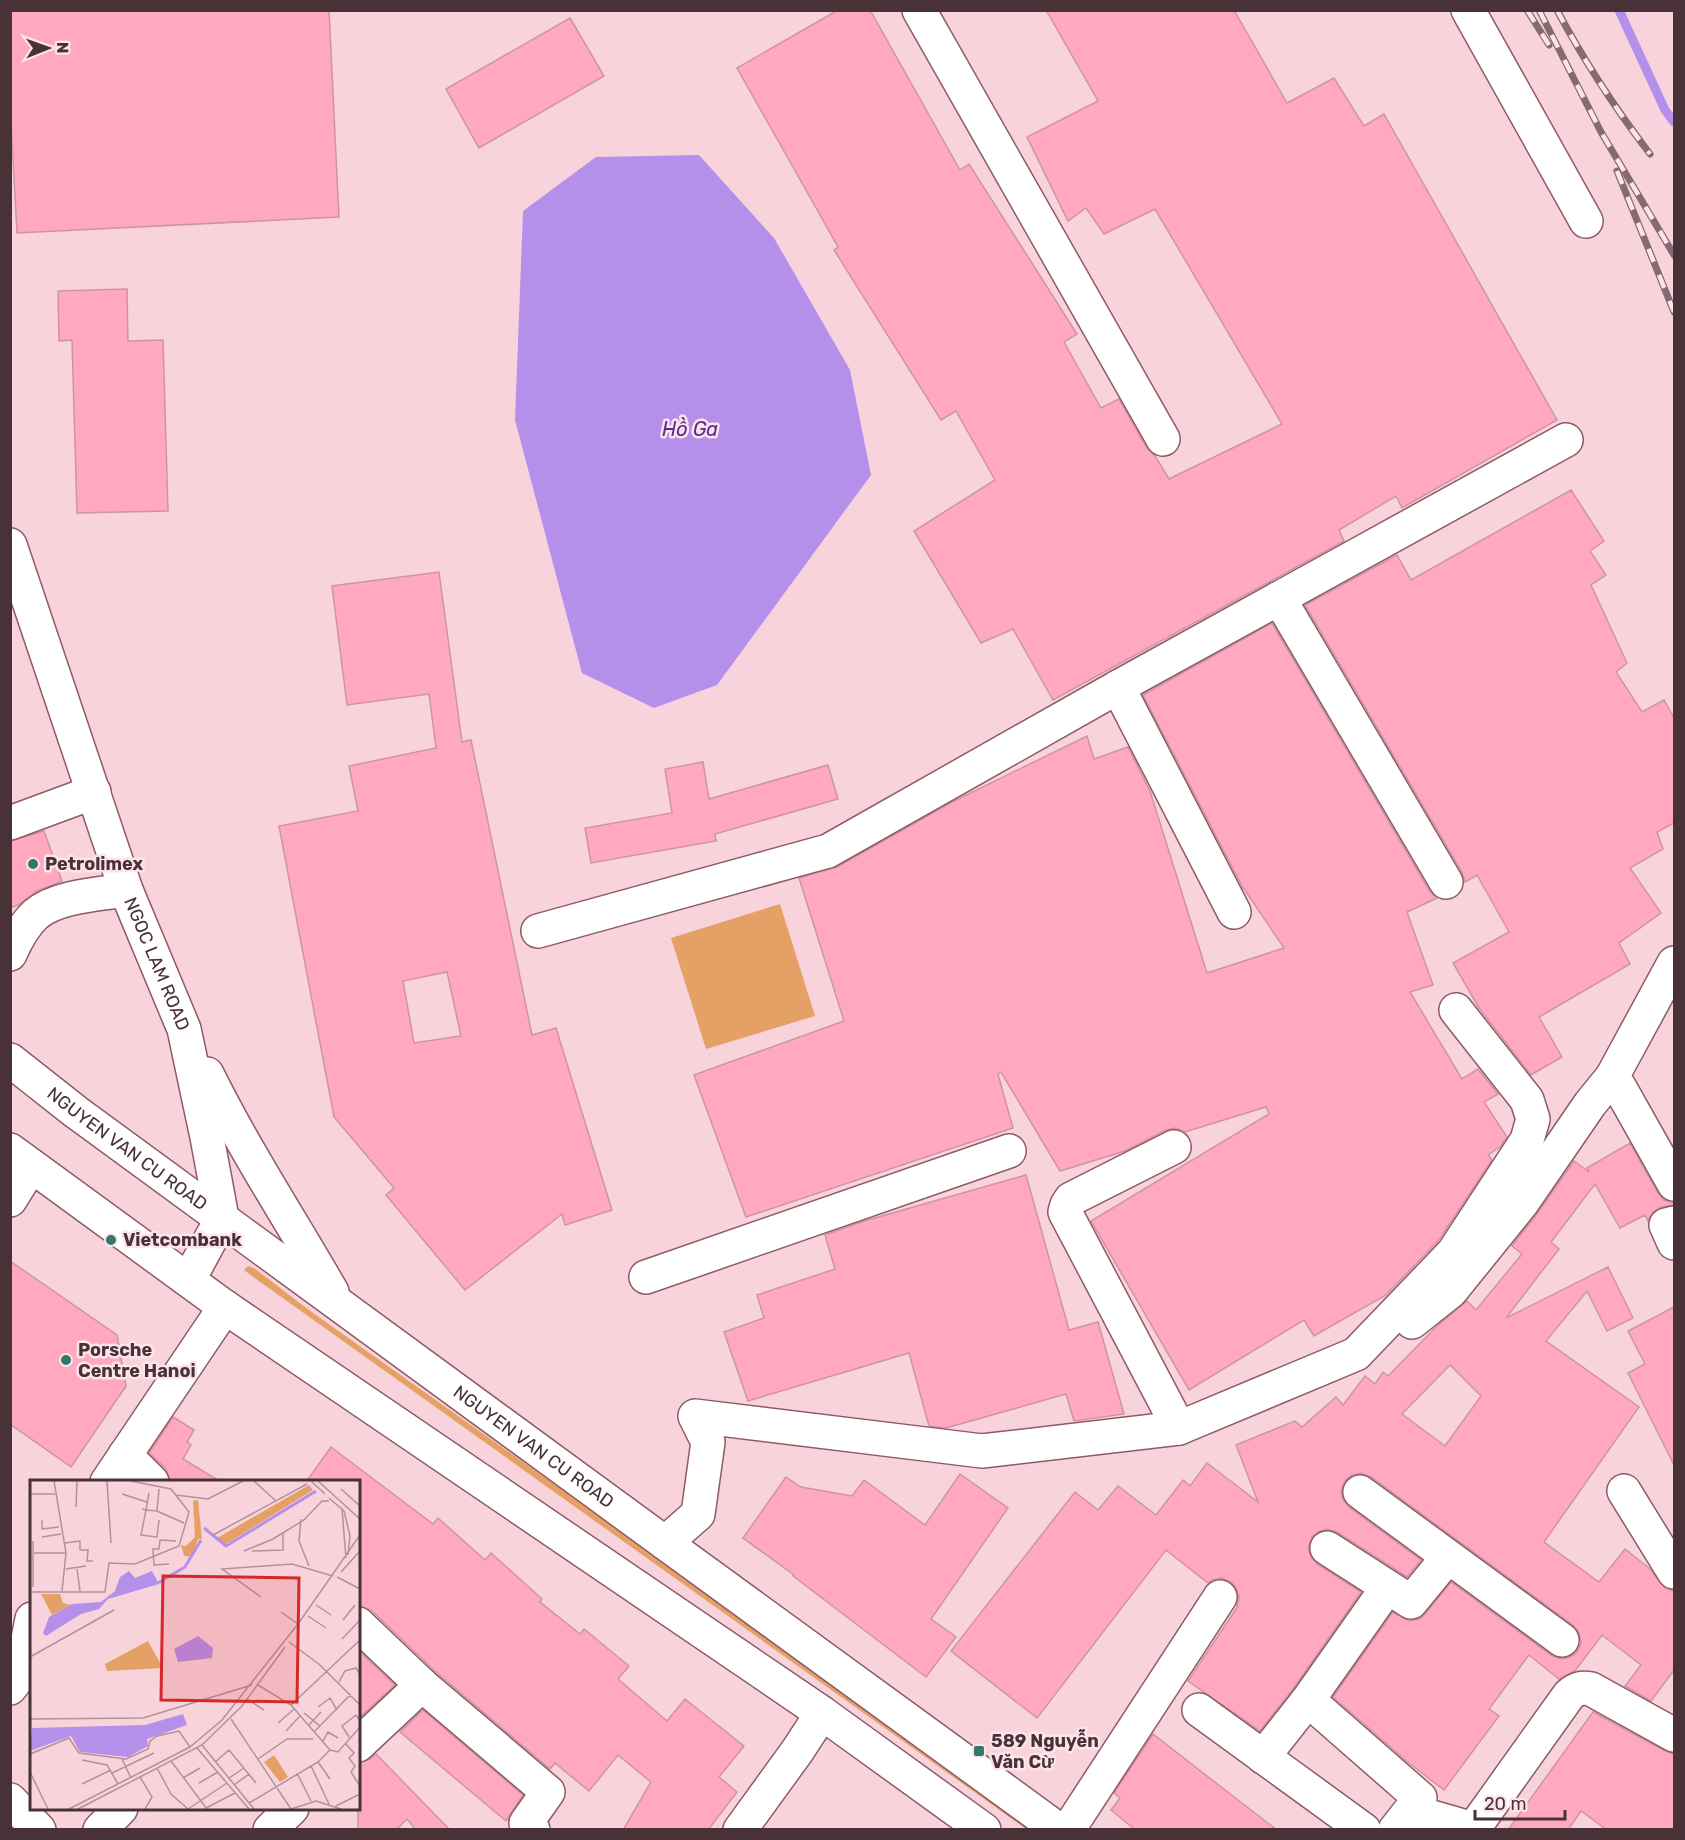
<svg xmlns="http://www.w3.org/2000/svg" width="1685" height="1840" viewBox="0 0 1685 1840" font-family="Rubik,sans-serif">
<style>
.green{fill:#e5a165}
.water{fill:#b590ea}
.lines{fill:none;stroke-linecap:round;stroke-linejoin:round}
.stream{stroke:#b590ea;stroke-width:9}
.building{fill:#ffa8bf;stroke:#cd95a3;stroke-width:1.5;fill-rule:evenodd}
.minor-casing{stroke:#8e5a68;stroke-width:36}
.major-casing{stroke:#8e5a68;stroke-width:36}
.minor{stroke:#fff;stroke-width:33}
.major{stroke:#fff;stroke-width:33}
.rail-casing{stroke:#866a71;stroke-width:7}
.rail{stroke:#fde4ea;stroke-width:4.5;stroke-dasharray:14;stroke-linecap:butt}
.poi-dot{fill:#32786e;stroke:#fde4ea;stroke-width:2}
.labels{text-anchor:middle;stroke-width:5;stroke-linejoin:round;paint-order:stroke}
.poi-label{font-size:18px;font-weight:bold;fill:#483137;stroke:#fde4ea;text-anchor:start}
.street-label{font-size:18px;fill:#483137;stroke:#fde4ea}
.water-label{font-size:20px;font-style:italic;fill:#5d2992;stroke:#fde4ea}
.inset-river{fill:none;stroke:#b590ea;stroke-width:3}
.inset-road{fill:none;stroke:#b2929a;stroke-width:1.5}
.view{fill:#d62828;fill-opacity:0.15;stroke:#d62828;stroke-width:3}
.inset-edge{fill:none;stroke:#483137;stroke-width:3}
</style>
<rect width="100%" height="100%" fill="#f8d3dc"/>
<g class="green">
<polygon points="780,904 815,1016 706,1049 671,938"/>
<polygon points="248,1266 254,1268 309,1310 850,1694 1036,1829 1026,1829 252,1276 244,1270"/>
</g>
<polygon class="water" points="699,155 774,238 850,370 871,475 717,685 654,708 582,673 515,420 523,211 596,157"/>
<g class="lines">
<polyline class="stream" points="1619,10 1665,110 1674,122"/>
</g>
<g class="building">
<polygon points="10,10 329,10 339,217 17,233 10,104"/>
<polygon points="838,10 870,10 960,170 969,164 1077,334 1064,342 1101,408 1119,399 1147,448 1155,456 1169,479 1282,424 1155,209 1104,234 1086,208 1068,221 1027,137 1098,101 1046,10 1234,10 1287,103 1334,78 1364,126 1384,114 1557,420 1402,508 1396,496 1339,530 1344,541 1053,700 1013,629 981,643 914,531 995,480 956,411 941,420 834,250 838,247 737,68"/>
<polygon points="570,18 604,76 479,148 446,89"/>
<polygon points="127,289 128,341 163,340 168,511 77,513 72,340 59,341 58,291"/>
<polygon points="1571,490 1604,541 1590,551 1606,575 1591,585 1627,663 1616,672 1642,712 1664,700 1674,718 1674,823 1657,832 1663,849 1630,868 1661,913 1619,943 1630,964 1539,1017 1562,1057 1531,1075 1479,1008 1453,963 1509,932 1477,875 1465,882 1462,872 1305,605 1397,555 1411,580"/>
<path d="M 439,572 L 462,742 L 471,740 L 532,1035 L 556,1028 L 612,1210 L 565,1225 L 562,1214 L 465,1290 L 386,1195 L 394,1188 L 334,1117 L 279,826 L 358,811 L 349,766 L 436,748 L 429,694 L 347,705 L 332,586 ZM 447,972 L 461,1036 L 414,1043 L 403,981 Z"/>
<polygon points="1272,623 1430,892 1437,898 1407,912 1433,985 1410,992 1462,1079 1478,1069 1498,1094 1484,1102 1507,1137 1500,1147 1488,1155 1492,1160 1438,1241 1386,1295 1314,1336 1304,1320 1189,1390 1091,1221 1269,1114 1266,1107 1185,1132 1176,1128 1166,1130 1125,1151 1060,1171 1001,1072 998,1074 1013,1128 746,1217 694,1075 844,1021 799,878 837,867 952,802 1087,736 1094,759 1128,747 1150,791 1207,973 1284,948 1242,886 1143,695"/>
<polygon points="703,762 709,799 828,765 838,799 715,834 716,841 591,863 585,828 672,813 665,769"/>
<polygon points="44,831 62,881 37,891 18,905 10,908 10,841"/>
<path d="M 1630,1143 L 1658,1193 L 1664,1200 L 1674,1203 L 1674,1205 L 1661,1207 L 1653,1212 L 1648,1221 L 1645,1215 L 1620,1228 L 1595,1184 L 1551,1242 L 1559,1249 L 1506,1318 L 1608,1267 L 1633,1318 L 1607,1331 L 1587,1291 L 1546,1341 L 1639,1407 L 1544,1542 L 1599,1582 L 1625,1549 L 1649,1568 L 1665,1588 L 1674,1591 L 1674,1670 L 1651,1701 L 1625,1686 L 1641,1665 L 1602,1635 L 1575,1671 L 1559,1679 L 1529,1655 L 1489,1709 L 1499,1716 L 1444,1790 L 1409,1763 L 1333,1697 L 1393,1612 L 1409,1621 L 1419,1619 L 1425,1614 L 1451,1582 L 1551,1655 L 1561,1659 L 1570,1657 L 1577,1652 L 1581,1643 L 1579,1633 L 1573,1625 L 1371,1477 L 1361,1473 L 1352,1475 L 1345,1481 L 1341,1491 L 1343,1500 L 1349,1507 L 1421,1560 L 1407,1577 L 1337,1532 L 1327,1529 L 1318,1532 L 1312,1537 L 1308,1548 L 1311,1557 L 1317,1564 L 1361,1592 L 1293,1689 L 1260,1731 L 1188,1681 L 1238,1606 L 1237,1605 L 1239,1597 L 1236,1588 L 1231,1582 L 1222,1578 L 1212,1580 L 1208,1583 L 1166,1550 L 1037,1718 L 951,1651 L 1075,1492 L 1098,1510 L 1118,1486 L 1156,1515 L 1183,1480 L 1190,1486 L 1207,1463 L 1258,1502 L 1236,1445 L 1295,1421 L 1302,1427 L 1336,1397 L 1343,1405 L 1365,1376 L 1375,1384 L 1383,1372 L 1388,1376 L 1437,1326 L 1467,1301 L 1476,1310 L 1522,1254 L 1512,1246 L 1537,1214 L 1574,1161 L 1589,1172 L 1587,1168 ZM 1450,1365 L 1481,1396 L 1445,1446 L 1402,1414 Z"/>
<polygon points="1026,1175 1069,1330 1098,1322 1124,1414 1074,1421 1066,1394 946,1428 929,1426 909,1353 748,1401 724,1332 764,1318 757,1295 835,1269 825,1235 864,1221"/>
<polygon points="10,1261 117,1335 126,1386 71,1467 10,1424"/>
<polygon points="1674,1307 1674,1465 1628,1373 1645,1364 1628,1331"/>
<polygon points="173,1417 194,1430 187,1442 191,1445 183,1459 221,1482 170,1482 166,1469 149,1453"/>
<polygon points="331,1447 433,1524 438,1518 485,1560 491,1553 542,1599 540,1602 580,1634 584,1629 629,1666 618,1679 667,1721 685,1699 744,1746 719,1777 737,1792 708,1830 623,1830 651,1782 618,1755 589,1791 555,1763 550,1769 435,1671 371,1610 358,1606 358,1482 306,1482"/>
<polygon points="960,1474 1008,1508 931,1619 956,1637 926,1677 793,1576 794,1575 743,1538 786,1477 801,1487 852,1496 864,1480 925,1525"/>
<polygon points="358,1650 395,1685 358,1719"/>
<polygon points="423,1710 523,1795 506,1821 400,1732"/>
<polygon points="1593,1712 1665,1751 1674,1754 1674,1830 1607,1830 1581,1811 1568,1830 1508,1830"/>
<polygon points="1153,1734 1225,1790 1277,1830 1136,1830 1128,1824 1111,1810 1120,1798 1114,1793"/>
<polygon points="376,1754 450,1830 416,1830 407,1819 396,1830 358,1830 358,1763 370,1759"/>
</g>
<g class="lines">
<defs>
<g id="minor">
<polyline points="919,10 1163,439"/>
<polyline points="1468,10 1586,221"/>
<polyline points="1279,598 1446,882"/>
<polyline points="1118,687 1234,912"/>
<polyline points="10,823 94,792"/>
<polyline points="538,931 828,851 1118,687 1566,440"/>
<path d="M 10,954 C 16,940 25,924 36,914 C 57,896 100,894 126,890"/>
<polyline points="1612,1077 1620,1088 1674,1184"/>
<polyline points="1174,1147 1071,1199 1067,1205 1065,1212 1179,1428"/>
<polyline points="10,1200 31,1166"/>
<polyline points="1674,1223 1666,1225 1674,1243"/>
<polyline points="646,1277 1009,1151"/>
<polyline points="1412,1322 1451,1291 1522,1203 1590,1104 1612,1077 1674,963"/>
<polyline points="125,1455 152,1482"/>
<polyline points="107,1482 225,1307"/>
<polyline points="1624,1491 1674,1572"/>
<polyline points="1360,1492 1562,1640"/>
<polyline points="665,1543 698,1514 708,1442 695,1416 982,1451 1179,1428 1356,1354 1453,1253 1527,1140 1533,1119 1527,1100 1456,1010"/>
<polyline points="1327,1548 1411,1602 1448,1557"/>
<polyline points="358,1624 422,1685 548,1792 526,1823 533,1830"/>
<polyline points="10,1688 21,1674 32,1619"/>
<polyline points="1308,1700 1420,1798 1395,1830"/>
<polyline points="1199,1710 1364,1830"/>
<polyline points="358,1745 422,1685"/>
<polyline points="1263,1757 1308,1700 1387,1588"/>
<polyline points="10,1800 39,1830"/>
<path d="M 1474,1828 L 1569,1695 C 1576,1689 1581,1687 1591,1689 L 1674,1735"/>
<polyline points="100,1830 121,1808"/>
<polyline points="270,1830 292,1808"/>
<polyline points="740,1830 798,1750 822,1713"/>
<polyline points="1068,1830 1220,1597"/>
<polyline points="1415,1830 1425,1818 1432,1817 1477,1830"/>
</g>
<g id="major">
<path id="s1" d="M 10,545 L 126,890 L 184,1029 L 207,1137 L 222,1218"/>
<path id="s2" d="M 10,1060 L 76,1112 L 665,1543 L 1059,1830"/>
<path d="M 207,1074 C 244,1149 290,1219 332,1292"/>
<polyline points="10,1150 225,1307 822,1713 984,1830"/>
<polyline points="189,1279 222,1218"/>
</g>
</defs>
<use href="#minor" class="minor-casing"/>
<use href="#major" class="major-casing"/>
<use href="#minor" class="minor"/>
<use href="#major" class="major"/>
<defs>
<g id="rail">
<polyline points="1527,10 1549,45"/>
<polyline points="1539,10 1601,132 1674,255"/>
<path d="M 1557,10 C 1584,61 1615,108 1650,154"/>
<polyline points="1617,171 1674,312"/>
</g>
</defs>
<use href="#rail" class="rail-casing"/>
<use href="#rail" class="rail"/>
</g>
<g class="poi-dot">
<circle cx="33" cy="864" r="6"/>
<circle cx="111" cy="1240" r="6"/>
<circle cx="66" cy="1360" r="6"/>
<rect x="973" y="1745" width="12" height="12" rx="3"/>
</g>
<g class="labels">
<g class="poi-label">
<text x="45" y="870">Petrolimex</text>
<text x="123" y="1246">Vietcombank</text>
<text x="78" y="1356">Porsche<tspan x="78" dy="21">Centre Hanoi</tspan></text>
<text x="991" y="1747">589 Nguyễn<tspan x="991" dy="21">Văn Cừ</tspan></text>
</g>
<g class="street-label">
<text dy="6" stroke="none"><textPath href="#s1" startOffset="444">NGOC LAM ROAD</textPath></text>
<text dy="6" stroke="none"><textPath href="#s2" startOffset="147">NGUYEN VAN CU ROAD</textPath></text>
<text dy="6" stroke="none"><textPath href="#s2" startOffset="651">NGUYEN VAN CU ROAD</textPath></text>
</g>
<g class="water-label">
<text x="690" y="436">Hồ Ga</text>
</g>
</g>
<g transform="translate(30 1480)">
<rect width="330" height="330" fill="#f8d3dc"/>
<path d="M 279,5 L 283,10 L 196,64 L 187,58 ZM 168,20 L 172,59 L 168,59 L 162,77 L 154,76 L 151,65 L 156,66 L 165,57 L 163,21 ZM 11,114 L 30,114 L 33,123 L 40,125 L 22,135 ZM 118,161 L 133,188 L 77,191 L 75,184 ZM 244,275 L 258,297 L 250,302 L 234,282 Z" fill="#e5a165"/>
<path d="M 99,91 L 105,98 L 122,91 L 129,104 L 78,119 L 69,129 L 51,134 L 16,156 L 13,153 L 19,137 L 42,124 L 71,122 L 85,111 L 90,97 ZM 168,156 L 183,168 L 182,178 L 148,182 L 144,169 ZM 153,234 L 157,245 L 117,259 L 118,266 L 98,277 L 50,272 L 41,256 L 0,271 L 2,248 L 115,245 Z" fill="#b590ea"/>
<path class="inset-river" d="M 174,48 L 196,66 L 286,11M 128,103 L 155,87 L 171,60"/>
<path class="inset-road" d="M 24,1 L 36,73 L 32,111M 77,1 L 81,63M 224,1 L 246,21M 281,1 L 295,14M 288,1 L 330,39M 311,9 L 330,26M 0,14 L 25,14M 92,14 L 117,22M 146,15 L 178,19 L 213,1M 299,18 L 314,31M 46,27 L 47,1M 112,29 L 116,30 L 119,13M 312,29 L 316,78M 127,31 L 154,43M 314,31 L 320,56 L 318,75M 271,39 L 269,61 L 279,86M 12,40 L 12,49 L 29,47M 129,40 L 127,57 L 111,55 L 116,30 L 127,31 L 129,9M 183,55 L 277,4M 12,57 L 31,54M 35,63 L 50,61 L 50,70 L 58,70 L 57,81 L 63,81M 214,71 L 243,59 L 274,40 L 292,21 L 299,21M 222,71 L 253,70 L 253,52M 4,73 L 36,73M 139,84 L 124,85 L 123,69 L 129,69 L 130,60 L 146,61M 36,89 L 56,86M 47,89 L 50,111M 311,92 L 330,71M 307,97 L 330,109M 3,107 L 3,61M 2,112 L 75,112 L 79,83 L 105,84 L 149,66 L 159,32 L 141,9 L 101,1M 231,117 L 192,89 L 262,84 L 303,96M 286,125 L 301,135M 251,132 L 268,144M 278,136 L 296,148M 313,140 L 325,125M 312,159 L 330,140M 259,162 L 290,185 L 330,225M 0,177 L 84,130M 309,202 L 315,191 L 326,188 L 330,194M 228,205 L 261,225 L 300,270M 217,219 L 234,230M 261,225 L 330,160M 288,227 L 300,218 L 307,230M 274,233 L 290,246M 0,239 L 113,238 L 222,205M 201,239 L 261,329M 248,243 L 264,229M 278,246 L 291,232M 256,251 L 270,236M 284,252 L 321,214M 319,257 L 312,246 L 326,235 L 330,241M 293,261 L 298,252 L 308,258M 315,263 L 324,273 L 319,278 L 325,286 L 321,292 L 330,306M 172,265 L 224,329M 167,268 L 219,329M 300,270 L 308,272 L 330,247M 0,274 L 39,258 L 49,273 L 96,279 L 118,269 L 120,261 L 127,256 L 149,251 L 160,267M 92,279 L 101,298M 228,279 L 257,259 L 283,259M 52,280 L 77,285 L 88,304M 141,281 L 177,329M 185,282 L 199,270 L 226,303M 288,282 L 300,299M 281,286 L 299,324M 127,288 L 141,314 L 158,329M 0,292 L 18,329M 82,293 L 124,273M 267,293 L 281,321M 110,297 L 122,317 L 115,329M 153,298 L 170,288M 199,298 L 214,288M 169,303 L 188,292M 52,304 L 81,290M 204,305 L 219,294M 219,323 L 288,282 L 300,270M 306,326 L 330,314M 176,328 L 205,313M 39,329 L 160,267 L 192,240 L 268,144 L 330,55M 48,329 L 172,265 L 212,226 L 255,167M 158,329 L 197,303M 261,329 L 286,321 L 311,329"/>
<path class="view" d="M 133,96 L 269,98 L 267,222 L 131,220 Z"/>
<rect width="330" height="330" class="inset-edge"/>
</g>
<rect width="1685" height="1840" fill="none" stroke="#483137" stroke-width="24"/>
<g transform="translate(48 48) rotate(89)" stroke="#fde4ea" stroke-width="4.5" paint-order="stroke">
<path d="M0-4.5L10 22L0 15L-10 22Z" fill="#483137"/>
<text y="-9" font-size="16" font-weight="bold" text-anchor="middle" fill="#483137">N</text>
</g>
<path d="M1475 1810v9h90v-9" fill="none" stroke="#483137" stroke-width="3"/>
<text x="1484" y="1810" font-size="18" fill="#483137" stroke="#fde4ea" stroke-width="4.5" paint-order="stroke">20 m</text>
</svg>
